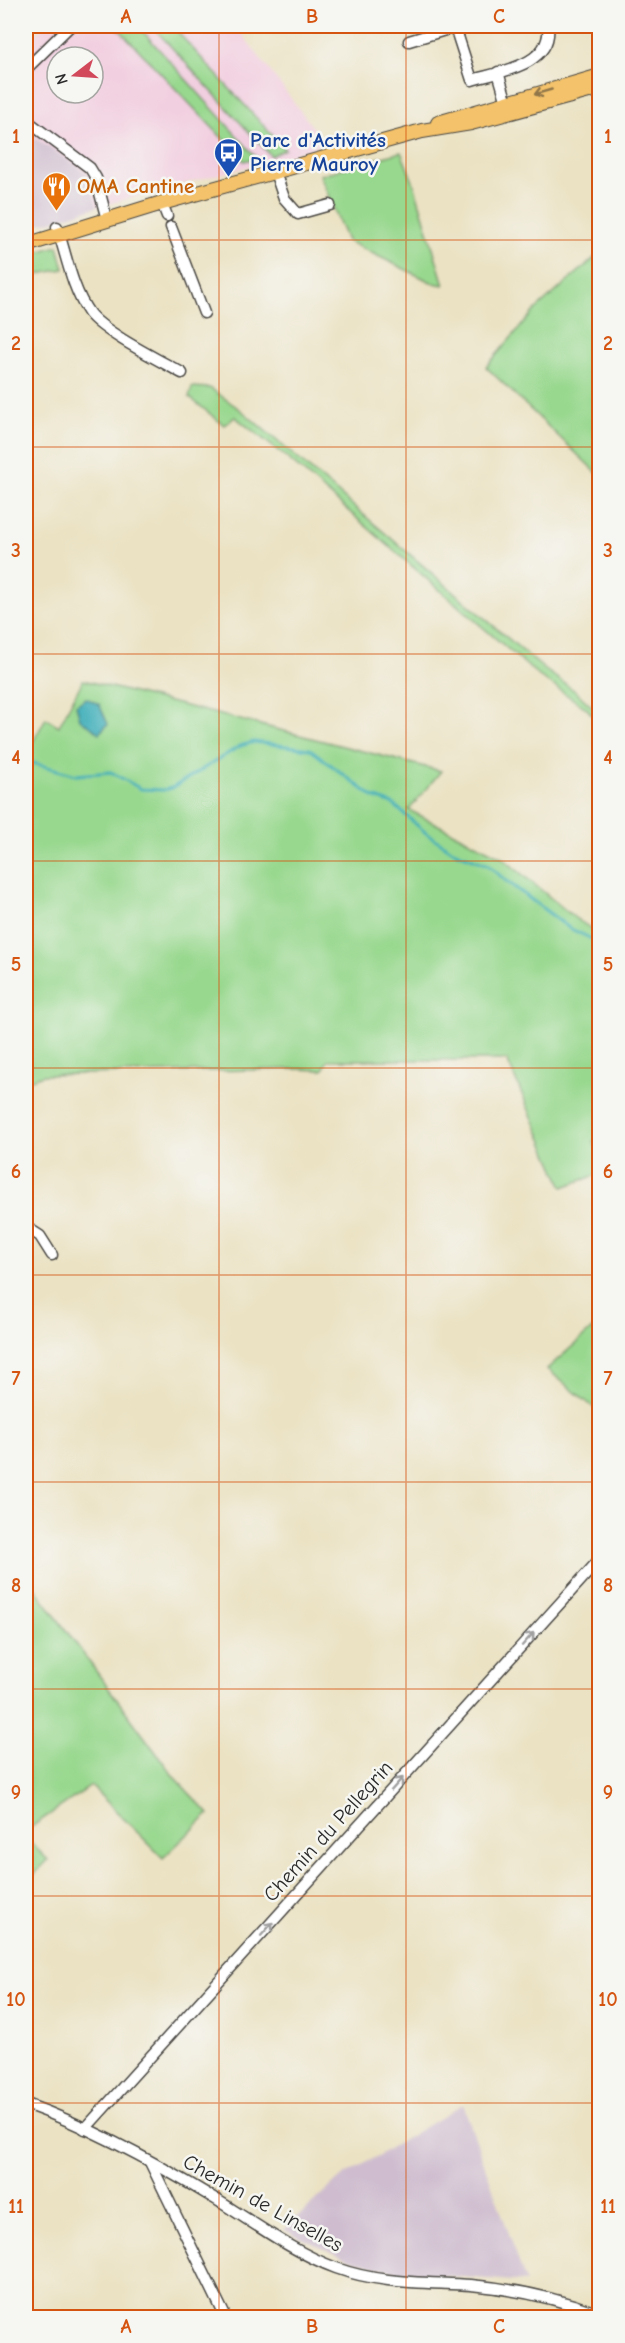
<svg xmlns="http://www.w3.org/2000/svg" width="625" height="2343" viewBox="0 0 625 2343" font-family="'Comic Neue',sans-serif">
<style>
.built{fill:#f2cfe0;fill-rule:evenodd}
.industrial{fill:#cfbdcf}
.green{fill:#98d88e;stroke:#62825c;stroke-width:1.5}
.water{fill:#3fafba;stroke:#356d72;stroke-width:1.5}
.lines{fill:none;stroke-linecap:round;stroke-linejoin:round}
.stream{stroke:#3fafba;stroke-width:3}
.minor-casing{stroke:#484642;stroke-width:13}
.major-casing{stroke:#484642;stroke-width:16}
.minor{stroke:#fff;stroke-width:10}
.major{stroke:#f4c26a;stroke-width:14}
.oneway{stroke:#90764a}
.oneway2{stroke:#a0a0a0}
.grid{fill:none;stroke:#d5540f;stroke-width:1.5;stroke-opacity:0.55}
.labels{text-anchor:middle;stroke-width:5;stroke-linejoin:round;paint-order:stroke}
.transit-label{font-size:21px;font-weight:bold;fill:#164399;stroke:#f6f6f2;text-anchor:start}
.food-label{font-size:21px;font-weight:bold;fill:#c56008;stroke:#f6f6f2;text-anchor:start}
.street-label{font-size:21px;fill:#2b2b2b;stroke:#f6f6f2}
.neatline{fill:none;stroke:#d5540f;stroke-width:2}
.grid-label{font-size:20px;text-anchor:middle;font-weight:bold;fill:#d5540f}
</style>
<rect width="100%" height="100%" fill="#f6f6f2"/>
<filter id="ink" filterUnits="userSpaceOnUse"><feTurbulence type="fractalNoise" baseFrequency=".0167" numOctaves="2"/><feDisplacementMap in="SourceGraphic" scale="12" xChannelSelector="R" yChannelSelector="G"/><feConvolveMatrix kernelMatrix="1 2 1 2 8 2 1 2 1" color-interpolation-filters="sRGB"/></filter>
<filter id="wash" filterUnits="userSpaceOnUse"><feTurbulence type="fractalNoise" baseFrequency=".008" numOctaves="4" result="noise"/><feDisplacementMap in="SourceGraphic" scale="24" xChannelSelector="R" yChannelSelector="G"/><feGaussianBlur stdDeviation="1.35" result="paint"/><feColorMatrix in="noise" values="0 0 0 0 0 0 0 0 0 0 0 0 0 0 0 0 0 1.4 0 .05"/><feComposite in="paint" operator="in"/></filter>
<g filter="url(#wash)">
<rect width="100%" height="100%" fill="#ebe2c3"/>
<path class="built" d="M 44,26 L 236,26 L 324,142 L 310,149 L 258,164 L 97,207 L 87,173 L 26,132 L 26,43 ZM 57,57 L 93,57 L 93,93 L 57,93 Z"/>
<g class="industrial">
<polygon points="26,132 87,173 97,207 53,221 26,226"/>
<polygon points="463,2104 526,2282 397,2272 347,2259 284,2230 339,2179"/>
</g>
<g class="green">
<polygon points="116,26 138,26 257,158 244,161"/>
<polygon points="152,26 172,26 285,149 271,156"/>
<polygon points="401,152 414,184 444,285 433,283 347,241 320,175"/>
<polygon points="58,246 64,269 39,274 26,282 26,255"/>
<polygon points="599,254 599,475 486,367 535,310"/>
<polygon points="192,387 210,388 241,410 544,669 575,691 599,713 599,722 586,708 539,676 286,457 235,417 224,425 189,397"/>
<polygon points="83,680 441,771 409,810 501,857 575,918 599,934 600,1136 593,1141 599,1154 599,1174 563,1187 507,1060 328,1060 323,1070 293,1069 43,1075 28,1080 26,1062 26,745 30,747 46,718 59,726"/>
<polygon points="599,1323 599,1412 547,1369"/>
<polygon points="26,1576 174,1777 209,1814 163,1858 91,1786 27,1830 27,1839 48,1860 26,1883"/>
</g>
<polygon class="water" points="86,698 99,704 108,724 99,733 80,719 76,705"/>
<g class="lines">
<polyline class="stream" points="26,758 33,763 76,775 111,772 141,789 163,790 172,788 240,746 254,742 310,749 373,797 393,804 426,833 453,851 488,865 505,880 569,928 600,943"/>
</g>
</g>
<g filter="url(#ink)">
<g class="lines">
<defs>
<g id="minor">
<path d="M 409,41 L 455,27 L 472,80 C 499,72 553,65 548,26"/>
<polyline points="26,69 70,26"/>
<polyline points="498,72 509,110"/>
<polyline points="26,120 90,168 96,178 107,220"/>
<polyline points="275,172 284,198 298,214 330,205"/>
<polyline points="162,203 167,216"/>
<path d="M 57,227 C 66,254 72,289 89,313 C 103,332 159,360 182,373"/>
<polyline points="171,227 204,313"/>
<polyline points="26,1227 40,1236 52,1255"/>
<path d="M 26,2104 C 91,2127 158,2164 217,2200 C 256,2224 293,2252 336,2268 C 380,2284 424,2282 471,2285 C 514,2289 559,2299 600,2314"/>
<polyline points="85,2129 600,1559"/>
<polyline points="150,2162 226,2318"/>
</g>
<g id="major">
<polyline points="438,123 600,76"/>
<polyline points="26,245 162,203 422,131 471,123 600,88"/>
</g>
</defs>
<use href="#minor" class="minor-casing"/>
<use href="#major" class="major-casing"/>
<use href="#minor" class="minor"/>
<use href="#major" class="major"/>
</g>
<defs><path id="oneway-shaft" d="M-6 0H5M1.5-3L5.5 0L1.5 3" fill="none" stroke-width="1.6" stroke-linecap="round" stroke-linejoin="round" transform="scale(1.5)"/></defs>
<use class="oneway" href="#oneway-shaft" transform="translate(543 92) rotate(164)"/>
<g class="oneway2">
<use href="#oneway-shaft" transform="translate(528 1639) rotate(-48)"/>
<use href="#oneway-shaft" transform="translate(397 1784) rotate(-48)"/>
<use href="#oneway-shaft" transform="translate(267 1929) rotate(-48)"/>
</g>
</g>
<path class="grid" d="M 219,26 L 219,2318M 406,26 L 406,2318M 26,240 L 600,240M 26,447 L 600,447M 26,654 L 600,654M 26,861 L 600,861M 26,1068 L 600,1068M 26,1275 L 600,1275M 26,1482 L 600,1482M 26,1689 L 600,1689M 26,1896 L 600,1896M 26,2103 L 600,2103"/>
<defs>
<symbol id="bus-pin" viewBox="-11 -11 22 30"><path d="M0 17L-7.5 6A9.5 9.5 0 1 1 7.5 6Z" fill="#1a4fb4" stroke="#f6f6f2"/><path d="M-5-6H5V4H4V6H2V4H-2V6H-4V4H-5ZM-3.5-4V0h7V-4ZM-3.5 1.2v1.5H-2V1.2ZM2 1.2v1.5H3.5V1.2Z" fill="#fff"/></symbol>
<symbol id="restaurant-pin" viewBox="-11 -11 22 30"><path d="M0 17L-7.5 6A9.5 9.5 0 1 1 7.5 6Z" fill="#e8710a" stroke="#f6f6f2"/><path d="M-5-6h1v4h1v-4h1v4h1v-4h1v5L-1.5 .5V6h-2V.5L-5-1ZM5-6V6H3V1.5H1.5Q1.5-4 5-6Z" fill="#fff"/></symbol>
</defs>
<g fill-rule="evenodd">
<use href="#bus-pin" x="212" y="136" width="33" height="45"/>
<use href="#restaurant-pin" x="40" y="170" width="33" height="45"/>
</g>
<g class="labels">
<g class="transit-label">
<text x="250" y="147">Parc d'Activités<tspan x="250" dy="24">Pierre Mauroy</tspan></text>
</g>
<g class="food-label">
<text x="77" y="193">OMA Cantine</text>
</g>
<g class="street-label">
<text transform="translate(328 1831) rotate(-48)" y="7">Chemin du Pellegrin</text>
<text transform="translate(263 2203) rotate(29)" y="7">Chemin de Linselles</text>
</g>
</g>
<rect width="625" height="2343" fill="none" stroke="#f6f6f2" stroke-width="66"/>
<g transform="translate(75 75) rotate(253)"><circle r="28" fill="#f6f6f2" stroke="#a5a5a2" stroke-width="1.5"/>
<path d="M0-4.5L10 22L0 15L-10 22Z" fill="#d1495b"/>
<text y="-9" font-size="16" font-weight="bold" text-anchor="middle" fill="#2b2b2b">N</text>
</g>
<rect x="33" y="33" width="559" height="2277" class="neatline"/>
<g class="grid-label">
<text x="126" y="23">A</text>
<text x="312" y="23">B</text>
<text x="499" y="23">C</text>
<text x="16" y="143">1</text>
<text x="608" y="143">1</text>
<text x="16" y="350">2</text>
<text x="608" y="350">2</text>
<text x="16" y="557">3</text>
<text x="608" y="557">3</text>
<text x="16" y="764">4</text>
<text x="608" y="764">4</text>
<text x="16" y="971">5</text>
<text x="608" y="971">5</text>
<text x="16" y="1178">6</text>
<text x="608" y="1178">6</text>
<text x="16" y="1385">7</text>
<text x="608" y="1385">7</text>
<text x="16" y="1592">8</text>
<text x="608" y="1592">8</text>
<text x="16" y="1799">9</text>
<text x="608" y="1799">9</text>
<text x="16" y="2006">10</text>
<text x="608" y="2006">10</text>
<text x="16" y="2213">11</text>
<text x="608" y="2213">11</text>
<text x="126" y="2333">A</text>
<text x="312" y="2333">B</text>
<text x="499" y="2333">C</text>
</g>
</svg>
